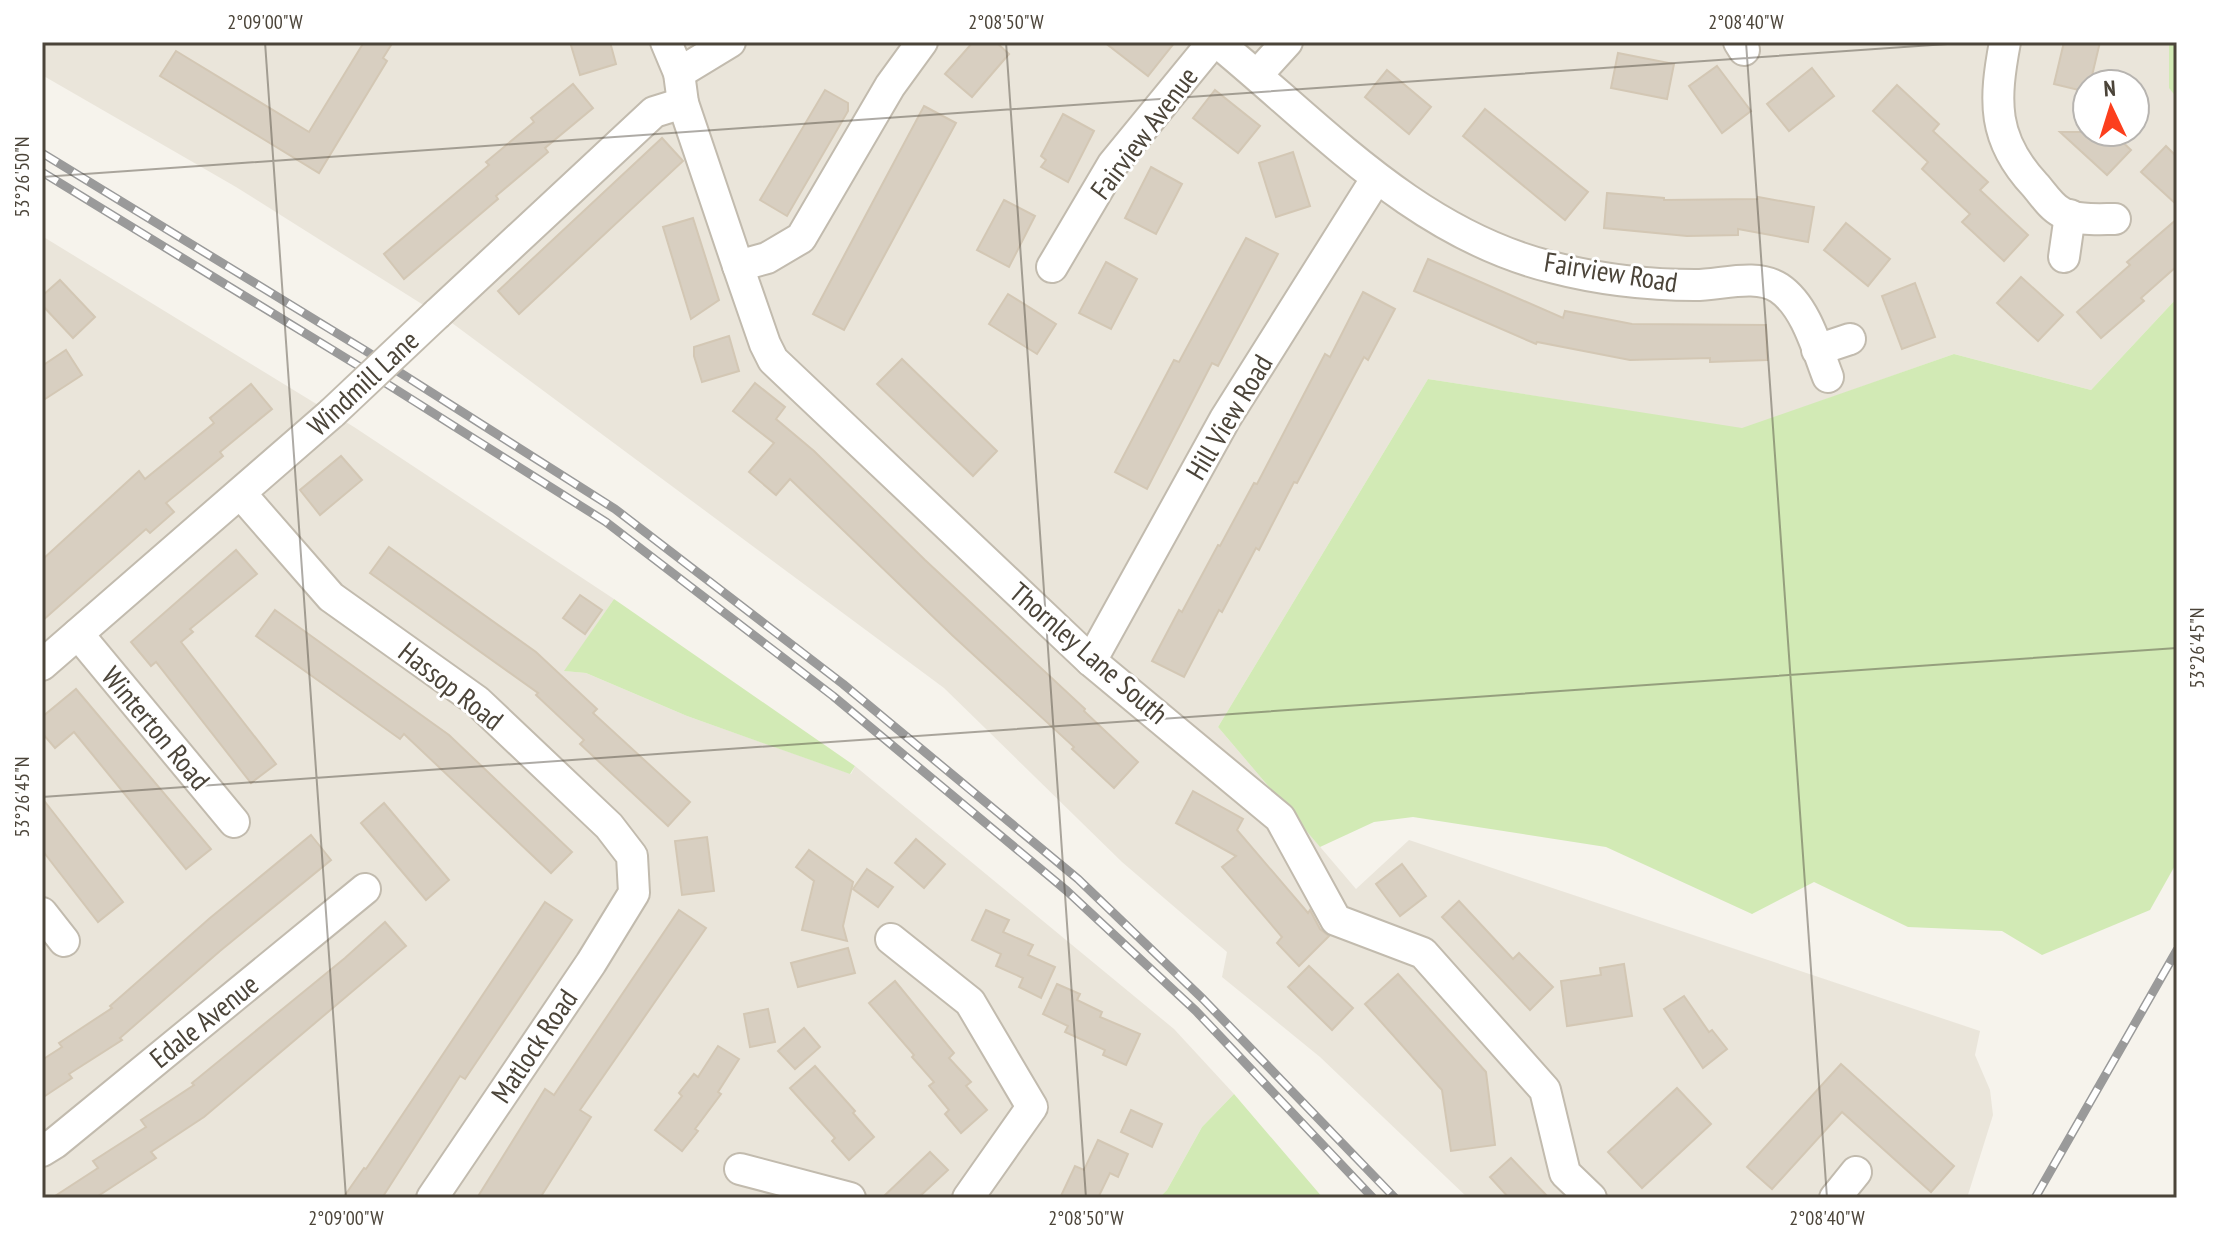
<svg xmlns="http://www.w3.org/2000/svg" width="2219" height="1240" viewBox="0 0 2219 1240" font-family="'PT Sans Narrow',sans-serif">
<style>
.residential{fill:#eae5da;fill-rule:evenodd}
.green{fill:#d2eab5}
.building{fill:#d8cfc1;stroke:#d3c7b4;stroke-width:2}
.lines{fill:none;stroke-linecap:round;stroke-linejoin:round}
.minor-casing{stroke:#c2bbae;stroke-width:34}
.minor{stroke:#fff;stroke-width:30}
.rail-casing{stroke:#9a9a9a;stroke-width:9}
.rail{stroke:#fff;stroke-width:6;stroke-dasharray:18;stroke-linecap:butt}
.minor-bridge-casing{stroke:#c2bbae;stroke-width:34;stroke-linecap:butt}
.minor-bridge{stroke:#fff;stroke-width:30}
.ticks{fill:none;stroke:#4b4439;stroke-width:2;stroke-opacity:0.45}
.labels{text-anchor:middle;stroke-width:6;stroke-linejoin:round;paint-order:stroke}
.street-label{font-size:28px;fill:#4b4439;stroke:#fff}
.neatline{fill:none;stroke:#4b4439;stroke-width:3}
.ticks-label{font-size:20px;text-anchor:middle;fill:#4b4439}
</style>
<rect width="100%" height="100%" fill="#f6f3ec"/>
<g class="residential">
<path d="M 42,42 L 2169,42 L 2169,87 L 2177,98 L 2177,298 L 2091,390 L 1954,354 L 1742,429 L 1428,379 L 1218,727 L 1356,889 L 1409,840 L 1980,1031 L 1975,1055 L 1990,1090 L 1993,1115 L 1967,1198 L 1468,1198 L 1320,1057 L 1222,977 L 1227,952 L 1122,862 L 944,688 L 452,323 L 236,187 L 42,75 ZM 2087,84 L 2135,84 L 2135,132 L 2087,132 Z"/>
<polygon points="42,236 354,427 614,599 565,671 586,673 687,716 851,774 855,766 1174,1029 1234,1094 1202,1127 1167,1190 1159,1198 42,1198"/>
</g>
<g class="green">
<polygon points="2169,42 2177,42 2177,98 2169,88"/>
<polygon points="2177,298 2177,862 2150,910 2042,955 2002,931 1908,927 1814,882 1752,914 1606,847 1413,817 1374,822 1320,847 1218,727 1428,379 1742,428 1954,354 2091,390"/>
<polygon points="614,599 855,766 850,774 687,716 586,673 564,671"/>
<polygon points="1234,1094 1323,1198 1159,1198 1167,1190 1202,1127"/>
</g>
<g class="building">
<polygon points="364,42 393,42 383,58 387,61 319,173 160,76 176,51 309,132"/>
<polygon points="570,42 610,42 616,64 580,75"/>
<polygon points="973,42 996,42 1009,54 972,97 945,74"/>
<polygon points="1104,42 1175,42 1148,76"/>
<polygon points="2064,42 2100,42 2090,84 2087,84 2087,92 2054,84"/>
<polygon points="1618,53 1674,64 1667,99 1611,88"/>
<polygon points="1717,66 1751,111 1722,133 1689,86"/>
<polygon points="1812,68 1834,96 1789,131 1767,104"/>
<polygon points="1387,70 1431,107 1409,134 1365,97"/>
<polygon points="573,84 593,108 545,148 548,152 496,196 498,199 404,279 384,254 489,165 486,162 534,122 531,118"/>
<polygon points="1897,85 1939,124 1933,131 1988,182 1980,190 2028,235 2004,261 1962,222 1970,214 1922,169 1928,162 1873,111"/>
<polygon points="825,90 848,103 848,111 787,216 760,200"/>
<polygon points="1215,90 1260,126 1238,153 1193,118"/>
<polygon points="924,106 956,123 844,330 813,314"/>
<polygon points="1485,109 1588,192 1565,220 1463,136"/>
<polygon points="1063,114 1094,131 1068,182 1041,167 1046,160 1041,156"/>
<polygon points="2060,132 2112,132 2131,150 2107,175"/>
<polygon points="662,138 683,161 519,314 498,291"/>
<polygon points="2166,146 2177,157 2177,205 2141,172"/>
<polygon points="1293,152 1310,206 1276,217 1259,163"/>
<polygon points="1151,167 1182,184 1156,234 1125,218"/>
<polygon points="1607,193 1664,198 1664,200 1758,199 1758,197 1814,207 1808,242 1738,229 1738,235 1687,236 1604,228"/>
<polygon points="1004,200 1035,216 1009,267 977,250"/>
<polygon points="693,218 719,300 691,319 663,227"/>
<polygon points="2177,219 2177,266 2141,298 2144,301 2101,338 2077,312 2130,265 2127,262"/>
<polygon points="1846,223 1890,259 1868,286 1824,250"/>
<polygon points="1246,238 1278,254 1218,366 1212,363 1147,489 1115,472 1174,360 1179,362"/>
<polygon points="1428,259 1563,318 1565,311 1632,324 1766,325 1767,360 1710,362 1710,358 1630,360 1537,342 1536,344 1414,291"/>
<polygon points="1106,262 1137,279 1111,329 1079,313"/>
<polygon points="2021,277 2063,315 2038,341 1997,303"/>
<polygon points="60,280 95,317 73,338 42,305 42,296"/>
<polygon points="1915,283 1935,337 1902,349 1882,296"/>
<polygon points="1363,292 1395,309 1368,360 1364,357 1297,483 1294,482 1259,550 1256,548 1222,612 1219,610 1184,677 1152,661 1179,610 1182,612 1218,545 1220,546 1254,483 1257,484 1325,354 1330,357"/>
<polygon points="1008,294 1056,324 1037,354 989,324"/>
<polygon points="729,336 739,371 702,382 694,356 694,347"/>
<polygon points="66,350 82,375 42,401 42,366"/>
<polygon points="902,359 997,451 973,476 877,384"/>
<polygon points="755,383 785,407 776,419 814,451 925,560 1085,709 1084,711 1138,762 1114,788 1072,749 1074,747 952,635 790,479 776,495 749,472 774,443 733,411"/>
<polygon points="251,384 272,409 220,452 223,456 166,503 174,512 150,533 146,529 42,621 42,560 139,471 145,479 214,423 210,418"/>
<polygon points="341,456 362,480 320,515 300,490"/>
<polygon points="389,547 536,652 597,709 593,713 690,802 668,826 580,744 584,740 536,695 538,693 370,573"/>
<polygon points="236,550 257,574 190,629 193,632 181,642 276,764 251,783 156,662 151,666 131,642"/>
<polygon points="580,595 602,610 585,634 563,618"/>
<polygon points="275,610 449,735 572,852 551,873 404,734 400,739 256,636"/>
<polygon points="76,689 211,849 186,869 74,732 55,748 42,733 42,717"/>
<polygon points="1193,791 1243,819 1237,830 1308,913 1310,910 1320,929 1329,936 1299,966 1277,943 1282,937 1222,867 1236,856 1176,823"/>
<polygon points="42,798 123,902 98,922 42,850"/>
<polygon points="384,803 449,880 426,900 361,823"/>
<polygon points="311,835 331,860 220,951 120,1038 122,1040 69,1074 72,1078 42,1098 42,1060 62,1047 59,1043 112,1008 110,1006 210,918"/>
<polygon points="707,837 714,891 682,895 675,841"/>
<polygon points="916,839 945,864 924,888 895,863"/>
<polygon points="809,850 853,882 843,926 847,941 802,930 814,881 796,867"/>
<polygon points="1402,864 1426,896 1400,916 1376,884"/>
<polygon points="867,869 893,887 878,907 853,889"/>
<polygon points="1459,901 1513,959 1519,953 1553,987 1530,1010 1442,917"/>
<polygon points="545,902 572,920 465,1079 460,1076 382,1198 343,1198 364,1168 366,1169"/>
<polygon points="679,910 706,928 580,1110 591,1117 540,1198 477,1198 545,1089 554,1095"/>
<polygon points="986,910 1009,920 1003,932 1033,945 1028,955 1055,967 1041,998 1019,987 1023,978 996,966 1001,954 972,940"/>
<polygon points="385,922 406,946 204,1117 151,1152 156,1158 95,1198 52,1198 98,1168 93,1161 146,1127 141,1120 194,1085 192,1083 345,958"/>
<polygon points="848,948 855,973 798,987 791,963"/>
<polygon points="1624,964 1632,1016 1567,1026 1561,981 1601,975 1600,968"/>
<polygon points="1309,966 1353,1008 1332,1030 1288,987"/>
<polygon points="1398,974 1486,1072 1495,1145 1451,1151 1442,1090 1365,1004"/>
<polygon points="895,981 954,1053 949,1058 971,1082 966,1086 987,1110 961,1133 945,1114 949,1110 929,1086 934,1082 912,1057 914,1055 869,1003"/>
<polygon points="1057,984 1080,994 1077,1000 1102,1012 1100,1017 1140,1034 1126,1065 1103,1055 1105,1050 1065,1032 1068,1026 1043,1014"/>
<polygon points="1684,996 1709,1032 1712,1030 1727,1049 1703,1068 1664,1009"/>
<polygon points="768,1009 775,1042 750,1047 744,1014"/>
<polygon points="804,1028 820,1047 795,1069 778,1051"/>
<polygon points="718,1046 739,1059 718,1092 721,1094 695,1129 698,1131 682,1151 655,1130 682,1096 679,1093 694,1074 698,1077"/>
<polygon points="1841,1064 1954,1166 1931,1192 1842,1112 1772,1189 1747,1167"/>
<polygon points="815,1066 855,1111 853,1113 874,1137 849,1160 832,1141 835,1138 790,1088"/>
<polygon points="1677,1088 1711,1124 1642,1188 1608,1152"/>
<polygon points="1131,1110 1162,1124 1152,1147 1121,1132"/>
<polygon points="1098,1140 1128,1154 1118,1177 1110,1173 1098,1198 1060,1198 1075,1166 1084,1170"/>
<polygon points="930,1152 948,1170 918,1198 882,1198"/>
<polygon points="1511,1158 1549,1198 1509,1198 1490,1177"/>
</g>
<g class="lines">
<defs>
<g id="minor">
<polyline points="666,42 679,73 683,103 738,266 765,344 773,360 1091,661 1280,818 1336,920 1423,953 1545,1090 1565,1173 1591,1198"/>
<path d="M 1217,42 C 1322,128 1415,233 1551,267 C 1597,279 1648,285 1695,285 C 1721,285 1756,273 1779,288 C 1806,306 1817,349 1828,377"/>
<polyline points="1739,42 1744,50"/>
<path d="M 2005,42 C 1994,101 1992,139 2035,185 C 2043,194 2051,207 2061,212 C 2076,221 2098,219 2115,219"/>
<polyline points="679,73 730,42"/>
<polyline points="1257,75 1287,42"/>
<polyline points="2064,257 2070,215"/>
<polyline points="738,266 767,258 801,238 890,86 922,42"/>
<polyline points="1052,267 1113,164 1213,42"/>
<polyline points="437,314 654,112 683,103"/>
<polyline points="1817,350 1850,339"/>
<polyline points="241,494 331,597 477,701 609,826 632,856 634,893 591,963 432,1198"/>
<polyline points="78,634 234,822"/>
<polyline points="1091,661 1225,419 1376,179"/>
<polyline points="42,665 332,413"/>
<polyline points="42,913 64,941"/>
<polyline points="891,939 970,1002 1032,1107 968,1198"/>
<polyline points="42,1151 55,1143 365,889"/>
<polyline points="740,1169 850,1198"/>
<polyline points="1835,1198 1856,1172"/>
</g>
</defs>
<use href="#minor" class="minor-casing"/>
<use href="#minor" class="minor"/>
<defs>
<g id="rail">
<polyline points="42,153 366,351 615,509 843,684 1078,879 1203,999 1395,1198"/>
<polyline points="42,172 357,365 606,522 833,696 1067,891 1196,1011 1373,1198"/>
<polyline points="2035,1198 2177,950"/>
</g>
</defs>
<use href="#rail" class="rail-casing"/>
<use href="#rail" class="rail"/>
<defs>
<polyline id="minor-bridge" points="332,413 437,314"/>
</defs>
<use href="#minor-bridge" class="minor-bridge-casing"/>
<use href="#minor-bridge" class="minor-bridge"/>
</g>
<path class="ticks" d="M 265,42 L 346,1198M 1006,42 L 1086,1198M 1746,42 L 1827,1198M 42,177 L 1976,42M 42,797 L 2177,648"/>
<g class="labels">
<g class="street-label">
<text transform="translate(1144 133) rotate(-53)" y="10">Fairview Avenue</text>
<text transform="translate(1611 272) rotate(9)" y="10">Fairview Road</text>
<text transform="translate(363 383) rotate(-43)" y="10">Windmill Lane</text>
<text transform="translate(1229 417) rotate(-59)" y="10">Hill View Road</text>
<text transform="translate(1089 653) rotate(41)" y="10">Thornley Lane South</text>
<text transform="translate(451 686) rotate(38)" y="10">Hassop Road</text>
<text transform="translate(156 728) rotate(50)" y="10">Winterton Road</text>
<text transform="translate(204 1021) rotate(-39)" y="10">Edale Avenue</text>
<text transform="translate(534 1046) rotate(-56)" y="10">Matlock Road</text>
</g>
</g>
<rect width="2219" height="1240" fill="none" stroke="#ffffff" stroke-width="88"/>
<g transform="translate(2111 108) rotate(356)"><circle r="38" fill="#ffffff" stroke="#b7b4b0" stroke-width="2"/>
<path d="M0-6L14 30L0 20L-14 30Z" fill="#fc3f1d"/>
<text y="-12" font-size="22" font-weight="bold" text-anchor="middle" fill="#4b4439">N</text>
</g>
<rect x="44" y="44" width="2131" height="1152" class="neatline"/>
<g class="ticks-label">
<text x="265" y="29">2°09'00"W</text>
<text x="1006" y="29">2°08'50"W</text>
<text x="1746" y="29">2°08'40"W</text>
<text transform="translate(22 177) rotate(-90)" y="7">53°26'50"N</text>
<text transform="translate(2197 648) rotate(-90)" y="7">53°26'45"N</text>
<text transform="translate(22 797) rotate(-90)" y="7">53°26'45"N</text>
<text x="346" y="1225">2°09'00"W</text>
<text x="1086" y="1225">2°08'50"W</text>
<text x="1827" y="1225">2°08'40"W</text>
</g>
</svg>
